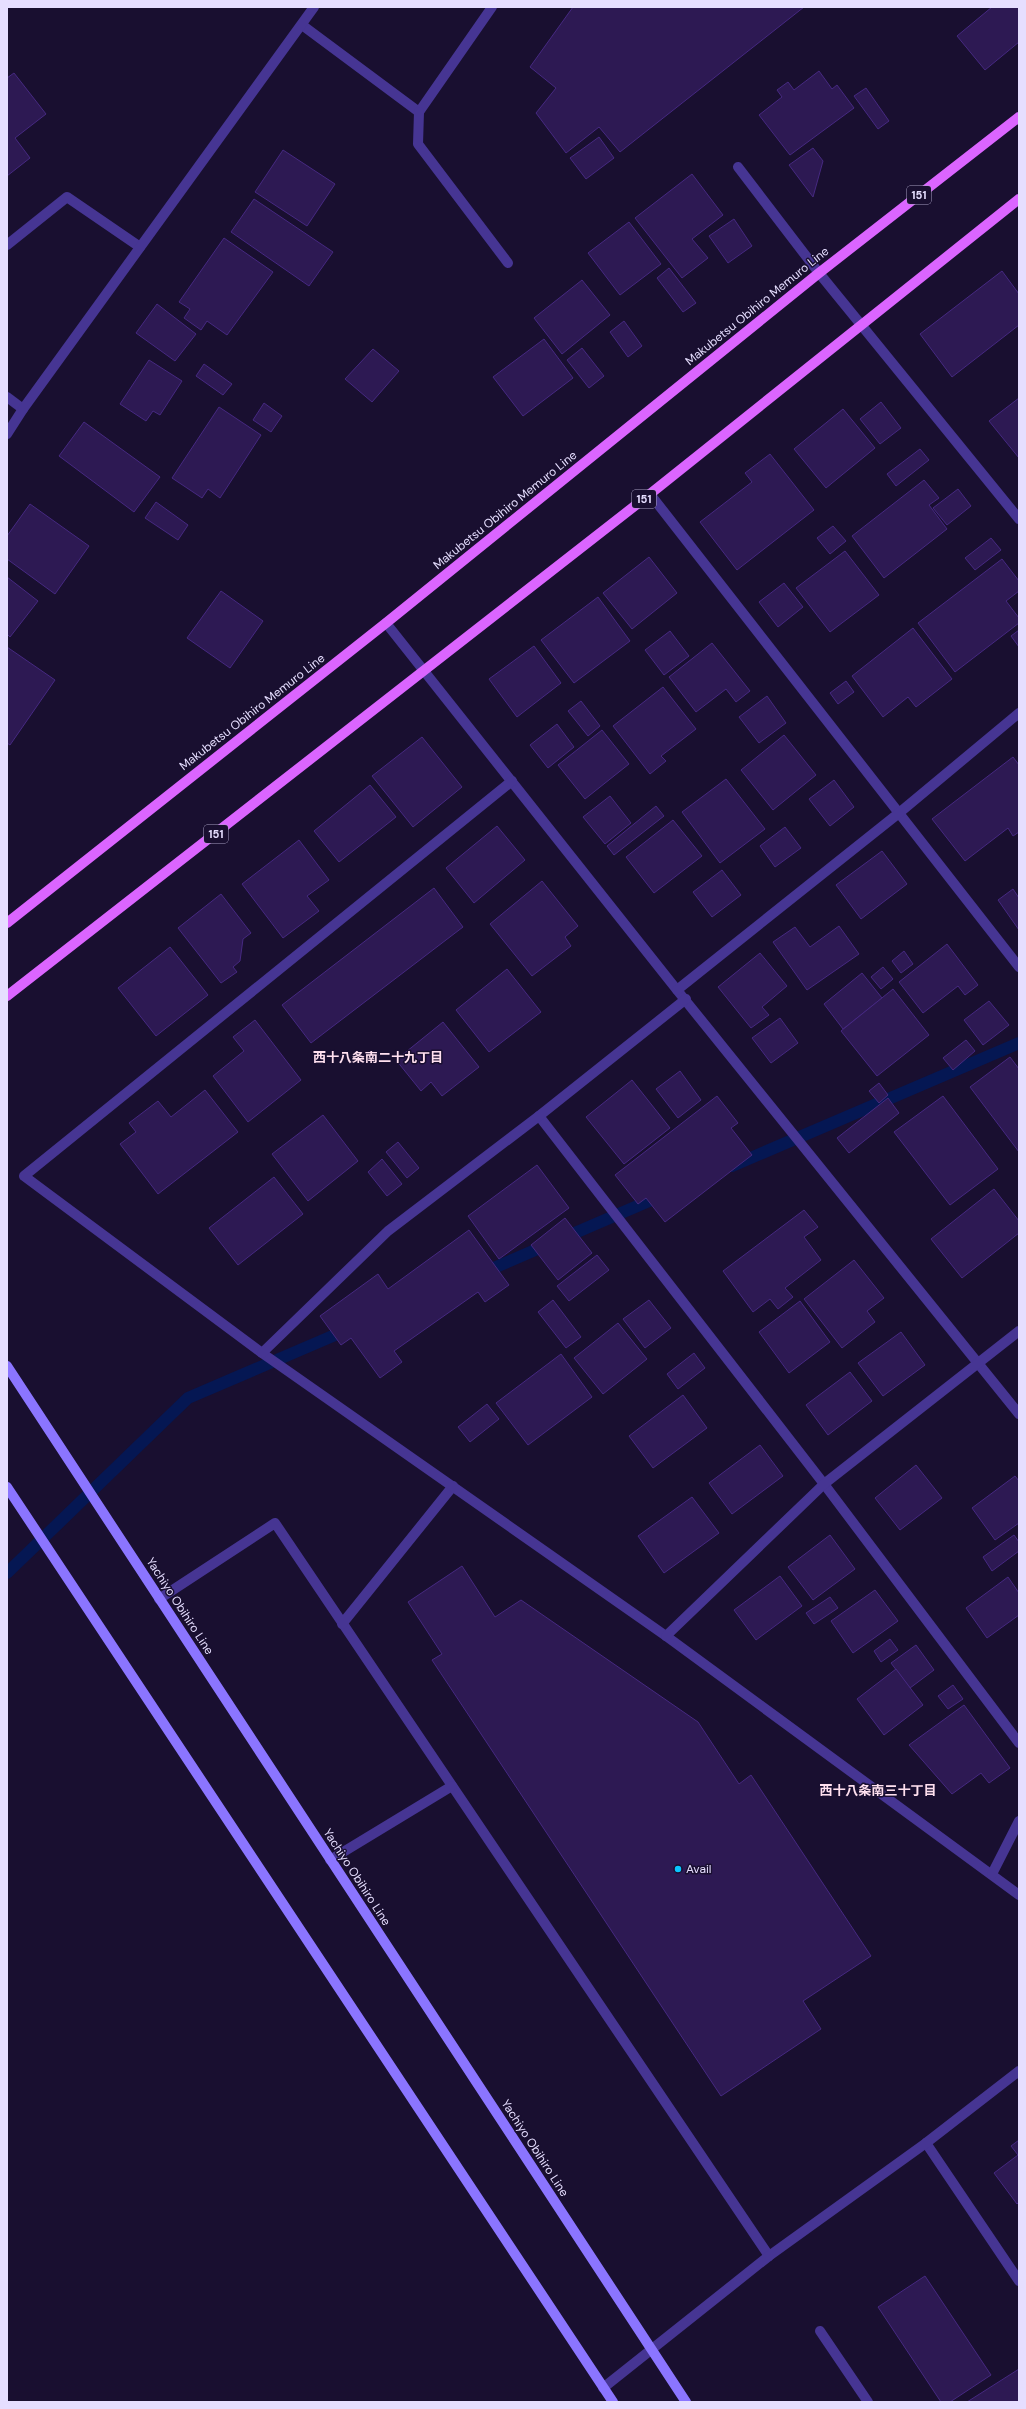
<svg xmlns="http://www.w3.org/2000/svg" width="1026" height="2409" viewBox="0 0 1026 2409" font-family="'DM Sans','Noto Sans JP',sans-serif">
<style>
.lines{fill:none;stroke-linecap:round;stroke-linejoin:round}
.stream{stroke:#051753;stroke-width:12}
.building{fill:#2d1953;stroke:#462981}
.service{stroke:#463593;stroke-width:10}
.minor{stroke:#463593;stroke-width:10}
.secondary{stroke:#8b75ff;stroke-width:10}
.primary{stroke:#db65ff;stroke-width:10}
.poi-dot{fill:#0ac5ff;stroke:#190f30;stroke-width:1.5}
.labels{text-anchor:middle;stroke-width:3;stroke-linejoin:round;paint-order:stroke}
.shield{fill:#190f30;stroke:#a8a0c1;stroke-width:1}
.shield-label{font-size:11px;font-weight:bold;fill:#e6deff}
.street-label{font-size:12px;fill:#e6deff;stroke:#190f30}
.poi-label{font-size:12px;fill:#e6deff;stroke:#190f30;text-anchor:start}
.neighbourhood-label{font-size:13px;font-weight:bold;fill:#ffe0ef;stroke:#190f30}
</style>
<rect width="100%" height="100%" fill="#190f30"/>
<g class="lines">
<g class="stream">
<polyline points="732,1166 1019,1043"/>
<polyline points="482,1273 663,1195"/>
<polyline points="7,1573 188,1398 349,1329"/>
</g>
</g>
<g class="building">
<polygon points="573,7 804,7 620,152 599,127 566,153 536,113 556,88 530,67"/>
<polygon points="992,7 1019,7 1019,42 985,70 957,36"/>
<polygon points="819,71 832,89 837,85 854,108 790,155 759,115 782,97 777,90 788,82 794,90"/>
<polygon points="14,73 46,114 15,138 30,158 7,176 7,78"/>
<polygon points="866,88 889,121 878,129 854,96"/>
<polygon points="599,137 614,158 586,179 570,158"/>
<polygon points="813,148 823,161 813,197 789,165"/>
<polygon points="283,150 335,184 307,226 255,192"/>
<polygon points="692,174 723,215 692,239 708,258 682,278 635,218"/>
<polygon points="254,199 333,252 309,286 231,232"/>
<polygon points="734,219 752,246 728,263 709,236"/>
<polygon points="629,222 661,264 620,295 588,253"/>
<polygon points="224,238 273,272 227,335 207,321 201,330 184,318 190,309 179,302"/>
<polygon points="669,268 696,303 683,312 657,278"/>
<polygon points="1002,271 1019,294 1019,325 952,377 920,334"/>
<polygon points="582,280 610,315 562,354 534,318"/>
<polygon points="157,304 196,334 175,361 136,333"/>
<polygon points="624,321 642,346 628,357 610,332"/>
<polygon points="544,339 573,378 523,416 493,377"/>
<polygon points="582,348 604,376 589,388 567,360"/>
<polygon points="373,349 399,371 372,402 345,379"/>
<polygon points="149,360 182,381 160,415 153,411 146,421 120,404"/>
<polygon points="204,364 232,384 223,395 196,376"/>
<polygon points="1019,398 1019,458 989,421"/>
<polygon points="881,402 901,428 880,444 860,419"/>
<polygon points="264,403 282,416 271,432 253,420"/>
<polygon points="219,407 261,435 220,498 208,489 202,498 172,478"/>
<polygon points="843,409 875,448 826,488 794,449"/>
<polygon points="84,422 160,477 134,512 59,456"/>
<polygon points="920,449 929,460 896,486 887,474"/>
<polygon points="770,454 814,510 737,570 700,522 752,482 745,473"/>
<polygon points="924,480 939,498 929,505 947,529 884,578 852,536"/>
<polygon points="958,489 971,506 947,525 933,508"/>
<polygon points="156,502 188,525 178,540 145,518"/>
<polygon points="30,504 89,546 55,594 7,559 7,536"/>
<polygon points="833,526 846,541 830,554 817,538"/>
<polygon points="991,538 1001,550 975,570 965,558"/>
<polygon points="845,551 879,595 830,632 796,588"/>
<polygon points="649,557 677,593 632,629 603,593"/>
<polygon points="1002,559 1019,581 1019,591 1006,601 1019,618 1019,623 955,672 918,623"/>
<polygon points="7,577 38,601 10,637 7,634"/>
<polygon points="784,583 803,607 778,627 759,602"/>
<polygon points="221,591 263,621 230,668 187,638"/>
<polygon points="598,597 630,641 574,683 541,640"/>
<polygon points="913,628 952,679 916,707 908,697 883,717 852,676"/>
<polygon points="1019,630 1019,647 1011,636"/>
<polygon points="670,631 689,656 664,675 645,650"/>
<polygon points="712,643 750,691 736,702 726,689 696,712 669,677"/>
<polygon points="534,646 561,683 517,717 489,679"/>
<polygon points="7,647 55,680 10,745 7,743"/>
<polygon points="846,681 854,692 838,704 830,693"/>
<polygon points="663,687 696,729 661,756 666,761 650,774 613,726"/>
<polygon points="767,696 786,723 759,743 739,717"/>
<polygon points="581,701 600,726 588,736 568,711"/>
<polygon points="557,724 574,747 548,768 530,745"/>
<polygon points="602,730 629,764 585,799 558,765"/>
<polygon points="784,735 816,775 773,810 741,770"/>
<polygon points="422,737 462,787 413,827 372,776"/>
<polygon points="1013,757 1019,765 1019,832 1013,836 1008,828 965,861 932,819"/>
<polygon points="726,779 765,829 720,863 682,812"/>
<polygon points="834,780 854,807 830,826 809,799"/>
<polygon points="370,785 396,817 339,862 314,831"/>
<polygon points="610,796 631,823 605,844 583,817"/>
<polygon points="656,806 664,816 614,855 607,846"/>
<polygon points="673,820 702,856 654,893 626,857"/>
<polygon points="497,826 525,860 474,903 446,868"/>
<polygon points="785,827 801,848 775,867 760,846"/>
<polygon points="299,840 329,880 307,896 319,911 283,938 242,884"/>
<polygon points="882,851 907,884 861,919 836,885"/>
<polygon points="722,870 741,895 712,917 693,892"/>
<polygon points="542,881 578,926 565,937 571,946 532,976 490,924"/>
<polygon points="434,888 463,927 311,1043 282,1005"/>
<polygon points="1013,889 1019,898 1019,930 998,900"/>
<polygon points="221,894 251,933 243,939 240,961 233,967 237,972 221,983 178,928"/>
<polygon points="839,926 859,954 807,990 773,942 795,927 810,947"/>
<polygon points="947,944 978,985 965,995 958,986 923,1013 899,982"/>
<polygon points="170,947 208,995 156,1036 118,988"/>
<polygon points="904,951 913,964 901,973 892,961"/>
<polygon points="760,953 787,986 762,1007 769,1015 751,1028 718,987"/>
<polygon points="883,967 893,979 881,989 871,977"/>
<polygon points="507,969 541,1012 489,1052 456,1010"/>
<polygon points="862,973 882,998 843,1029 824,1004"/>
<polygon points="893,989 929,1035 877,1076 841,1031"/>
<polygon points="989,1001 1009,1025 983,1045 964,1020"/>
<polygon points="780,1018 798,1043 771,1063 752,1038"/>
<polygon points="255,1020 301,1080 248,1122 213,1076 244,1051 233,1037"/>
<polygon points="443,1022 479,1067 442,1096 431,1082 421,1091 396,1060"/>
<polygon points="966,1040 975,1051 953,1070 943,1058"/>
<polygon points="1010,1057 1019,1069 1019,1152 970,1087"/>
<polygon points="680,1071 701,1100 678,1118 656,1089"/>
<polygon points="632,1080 670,1128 624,1164 586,1117"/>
<polygon points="879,1083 888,1095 879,1103 869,1091"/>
<polygon points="205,1090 238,1132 158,1194 120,1144 136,1132 129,1123 158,1101 171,1117"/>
<polygon points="717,1096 738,1123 731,1128 752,1155 665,1222 646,1198 638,1204 615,1175"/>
<polygon points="943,1096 998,1169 950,1205 894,1132"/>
<polygon points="888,1098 899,1113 849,1153 837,1138"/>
<polygon points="323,1115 358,1161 308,1201 272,1154"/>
<polygon points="398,1142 419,1168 407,1178 386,1152"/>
<polygon points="382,1159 402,1184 387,1196 368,1172"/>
<polygon points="537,1165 569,1208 499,1259 468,1216"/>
<polygon points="274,1177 303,1214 238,1265 209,1228"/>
<polygon points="994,1189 1019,1221 1019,1233 962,1278 931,1239"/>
<polygon points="804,1210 818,1227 804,1237 821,1260 785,1288 793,1297 778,1309 770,1299 753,1312 723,1271"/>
<polygon points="565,1218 592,1253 558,1280 531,1245"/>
<polygon points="469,1230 509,1285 485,1302 478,1292 394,1351 402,1362 380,1378 351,1338 341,1345 320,1316 378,1274 388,1289"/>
<polygon points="597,1255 609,1270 569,1301 557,1286"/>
<polygon points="854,1260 884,1298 867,1311 875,1322 842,1348 804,1299"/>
<polygon points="553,1300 581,1337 566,1348 538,1312"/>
<polygon points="649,1300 671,1328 645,1348 623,1319"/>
<polygon points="800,1301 830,1342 789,1373 759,1332"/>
<polygon points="618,1323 647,1359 603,1394 574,1358"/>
<polygon points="901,1332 925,1365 883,1396 858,1363"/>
<polygon points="694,1353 705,1368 678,1389 667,1374"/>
<polygon points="561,1354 592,1397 528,1445 496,1403"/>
<polygon points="850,1372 872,1401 828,1435 806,1405"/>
<polygon points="683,1395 707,1428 653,1468 629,1436"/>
<polygon points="487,1404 499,1419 470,1442 458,1427"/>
<polygon points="760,1445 783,1476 732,1514 709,1483"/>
<polygon points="916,1465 942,1498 900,1530 875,1498"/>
<polygon points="1015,1476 1019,1481 1019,1523 995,1540 972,1508"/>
<polygon points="692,1497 719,1533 664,1573 638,1536"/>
<polygon points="830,1535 855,1569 813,1600 788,1567"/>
<polygon points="1014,1535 1019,1542 1019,1551 992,1571 983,1557"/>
<polygon points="462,1566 495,1617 521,1600 698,1722 739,1784 751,1775 871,1956 803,2001 821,2029 721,2096 432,1660 442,1654 408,1602"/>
<polygon points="780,1576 802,1606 756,1640 734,1610"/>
<polygon points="1008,1577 1019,1593 1019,1615 987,1638 966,1608"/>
<polygon points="875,1590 898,1621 853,1653 831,1621"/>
<polygon points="830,1597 838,1608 814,1624 806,1613"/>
<polygon points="890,1639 898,1650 881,1662 874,1651"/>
<polygon points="916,1645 934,1670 910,1688 891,1663"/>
<polygon points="896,1669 923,1705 884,1735 857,1699"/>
<polygon points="953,1685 963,1699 948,1709 938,1696"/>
<polygon points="964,1705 1010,1768 989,1783 981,1773 952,1794 909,1745"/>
<polygon points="1019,2140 1019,2202 1017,2204 994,2173 1018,2155 1011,2146"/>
<polygon points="925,2276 991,2375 950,2402 941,2402 878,2307"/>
<polygon points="1019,2369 1019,2402 967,2402"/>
</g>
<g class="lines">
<g class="service">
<polyline points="302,25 419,112 492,7"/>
<polyline points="419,112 418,144 508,263"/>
<polyline points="738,167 819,273"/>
<polyline points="7,245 67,197 140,247"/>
<polyline points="7,397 23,409"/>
<polyline points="159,1599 275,1523 769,2256"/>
<polyline points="342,1624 453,1486"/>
<polyline points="330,1860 452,1786"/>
<polyline points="820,2331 868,2402"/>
</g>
<g class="minor">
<polyline points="819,273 1019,519"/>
<polyline points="7,434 23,409 314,7"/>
<polyline points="650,494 1019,967"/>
<polyline points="386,623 677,990 1019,1414"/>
<polyline points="512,781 24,1176 262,1353 666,1636 1019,1895"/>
<polyline points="677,990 899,813 1019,713"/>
<polyline points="539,1116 824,1484 1019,1743"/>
<polyline points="262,1353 388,1231 539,1116 686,999"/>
<polyline points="666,1636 824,1484 1019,1331"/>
<polyline points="992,1874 1019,1821"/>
<polyline points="926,2143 1019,2281"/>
<polyline points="603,2388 769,2256 926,2143 1019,2071"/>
</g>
<g class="secondary">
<polyline points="7,1366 686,2402"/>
<polyline points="7,1487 613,2402"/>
</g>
<g class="primary">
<polyline points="7,923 386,623 819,273 1019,117"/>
<polyline points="7,996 650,494 1019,199"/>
</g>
</g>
<circle class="poi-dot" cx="678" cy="1869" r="4"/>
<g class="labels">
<g class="shield">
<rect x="907" y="186" width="24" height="18" rx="3"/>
<rect x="632" y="490" width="24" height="18" rx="3"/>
<rect x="204" y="825" width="24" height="18" rx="3"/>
</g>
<g class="shield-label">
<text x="919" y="199">151</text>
<text x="644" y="503">151</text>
<text x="216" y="838">151</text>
</g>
<g class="street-label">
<text transform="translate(757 306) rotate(-39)" y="4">Makubetsu Obihiro Memuro Line</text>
<text transform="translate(505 510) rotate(-39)" y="4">Makubetsu Obihiro Memuro Line</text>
<text transform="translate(252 712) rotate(-38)" y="4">Makubetsu Obihiro Memuro Line</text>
<text transform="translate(180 1606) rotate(57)" y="4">Yachiyo Obihiro Line</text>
<text transform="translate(357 1877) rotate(57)" y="4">Yachiyo Obihiro Line</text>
<text transform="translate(535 2148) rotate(57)" y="4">Yachiyo Obihiro Line</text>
</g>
<g class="poi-label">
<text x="686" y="1873">Avail</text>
</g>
<g class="neighbourhood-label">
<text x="378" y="1062">西十八条南二十九丁目</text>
<text x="878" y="1795">西十八条南三十丁目</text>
</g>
</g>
<rect width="1026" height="2409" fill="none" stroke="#e6deff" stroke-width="16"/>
</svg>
